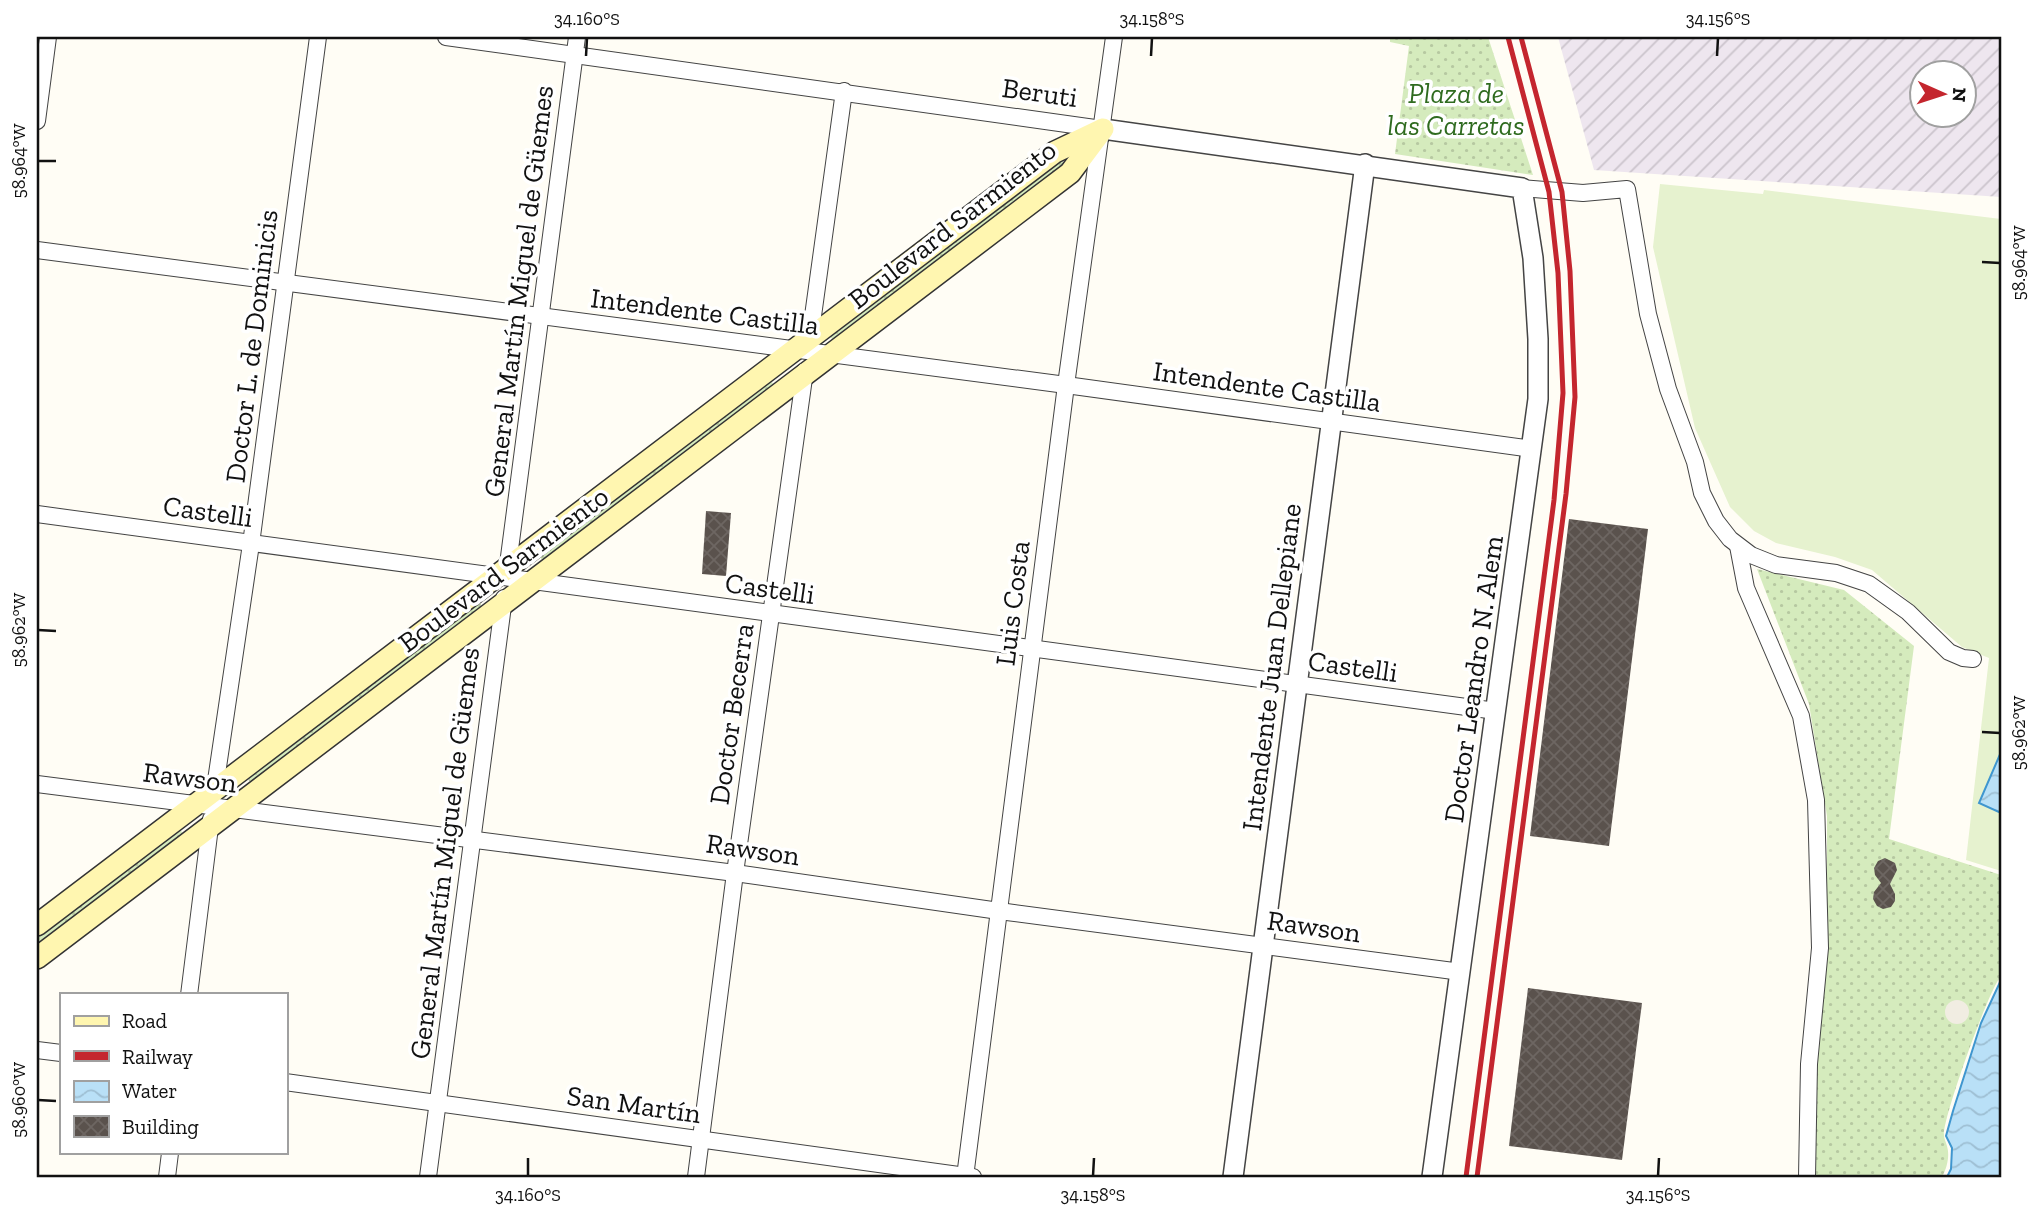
<svg xmlns="http://www.w3.org/2000/svg" width="2038" height="1214" viewBox="0 0 2038 1214" font-family="'Zilla Slab',serif">
<style>
.industrial{fill:url(#industrial-furrows);fill-rule:evenodd}
.grass{fill:url(#grass-dots)}
.pitch{fill:#e6f2cf}
.plaza{fill:#f1ede2}
.water{fill:url(#water-waves);stroke:#3f96cf;stroke-width:2}
.building{fill:url(#building-cross-hatch)}
.lines{fill:none;stroke-linecap:round;stroke-linejoin:round}
.minor-casing{stroke:#444;stroke-width:18}
.tertiary-casing{stroke:#444;stroke-width:22}
.secondary-casing{stroke:#333;stroke-width:24}
.minor{stroke:#fff;stroke-width:16}
.tertiary{stroke:#fff;stroke-width:19}
.secondary{stroke:#fff6b0;stroke-width:21}
.rail{stroke:#c4262e;stroke-width:5}
.ticks{fill:none;stroke:#111;stroke-width:2.5}
.labels{text-anchor:middle;stroke-width:7;stroke-linejoin:round;paint-order:stroke}
.street-label{font-size:28px;fill:#111;stroke:#fff}
.park-label{font-size:28px;font-style:italic;fill:#2f6b1f;stroke:#fff}
.neatline{fill:none;stroke:#111;stroke-width:2.5}
.ticks-label{font-size:18px;text-anchor:middle;fill:#111}
</style>
<defs>
<pattern id="industrial-furrows" width="10" height="10" patternUnits="userSpaceOnUse" patternTransform="scale(1.75)"><rect width="10" height="10" fill="#eee6ef"/><path d="M-1 1l2-2M0 10L10 0M9 11l2-2" fill="none" stroke="#cbc4cc"/></pattern>
<pattern id="grass-dots" width="8" height="8" patternUnits="userSpaceOnUse" patternTransform="scale(1.75)"><rect width="8" height="8" fill="#d5ebbd"/><path d="M2 2h.1M6 6h.1" fill="none" stroke="#b6c8a1" stroke-width="1.8" stroke-linecap="round"/></pattern>
<pattern id="water-waves" width="16" height="10" patternUnits="userSpaceOnUse" patternTransform="scale(1.75)"><rect width="16" height="10" fill="#b9e0f7"/><path d="M0 5q4-4 8 0t8 0" fill="none" stroke="#9ebfd3"/></pattern>
<pattern id="building-cross-hatch" width="8" height="8" patternUnits="userSpaceOnUse" patternTransform="scale(1.75)"><rect width="8" height="8" fill="#5a524d"/><path d="M0 0l8 8M0 8l8-8" fill="none" stroke="#6d6662"/></pattern>
</defs>
<rect width="100%" height="100%" fill="#fffdf5"/>
<path class="industrial" d="M 1558,37 L 2001,37 L 2001,197 L 1594,170 ZM 1923,74 L 1965,74 L 1965,116 L 1923,116 Z"/>
<g class="grass">
<polygon points="1390,37 1488,37 1533,175 1395,154 1409,46 1390,42"/>
<polygon points="1060,160 1063,161 1062,167 834,340 831,338 830,335"/>
<polygon points="770,380 774,385 544,560 541,559 541,556"/>
<path d="M 1757,569 L 1844,590 L 1914,646 L 1889,839 L 2001,875 L 2001,976 C 1989,989 1943,1117 1944,1135 C 1944,1139 1946,1142 1947,1146 C 1950,1156 1947,1168 1942,1177 L 1815,1177 L 1817,1066 L 1827,947 L 1827,816 L 1809,704 Z"/>
<polygon points="478,602 481,604 480,610 252,782 249,781 248,777"/>
<polygon points="180,829 183,834 37,947 37,936"/>
</g>
<polygon class="pitch" points="1660,184 1763,194 1764,190 2001,219 2001,871 1966,860 1989,658 1962,647 1872,570 1835,557 1776,543 1754,531 1730,507 1695,428 1653,247"/>
<circle class="plaza" cx="1957" cy="1012" r="12"/>
<g class="water">
<polygon points="2001,752 2001,813 1979,803"/>
<polygon points="2001,980 2001,1177 1947,1177 1951,1169 1952,1148 1946,1136 1953,1111 1981,1023"/>
</g>
<g class="building">
<polygon points="706,511 731,513 726,576 702,574"/>
<polygon points="1569,519 1648,529 1609,846 1530,836"/>
<polygon points="1885,858 1895,863 1897,870 1890,884 1895,894 1895,901 1891,907 1883,909 1877,906 1873,899 1874,892 1881,883 1875,875 1874,868 1878,861"/>
<polygon points="1528,988 1642,1003 1622,1160 1509,1146"/>
</g>
<g class="lines">
<defs>
<g id="minor">
<polyline points="446,37 1102,129"/>
<polyline points="37,121 48,37"/>
<polyline points="1522,188 1583,193 1627,189 1648,314 1668,389 1695,462 1702,493 1716,521 1730,539 1751,555 1776,565 1836,573 1869,584 1908,612 1949,652 1963,658 1973,659"/>
<polyline points="37,250 1066,385 1532,449"/>
<polyline points="809,345 844,91"/>
<polyline points="37,514 1496,711"/>
<polyline points="1738,546 1746,588 1801,716 1816,800 1820,948 1809,1064 1807,1177"/>
<polyline points="507,572 577,37"/>
<polyline points="37,784 735,873 999,911 1461,972"/>
<polyline points="214,794 251,544 318,37"/>
<polyline points="189,995 211,819"/>
<polyline points="37,1050 61,1053"/>
<polyline points="285,1082 973,1177"/>
<polyline points="167,1177 170,1153"/>
<polyline points="428,1177 504,598"/>
<polyline points="696,1177 735,873 805,371"/>
<polyline points="965,1177 1066,385 1114,37"/>
</g>
<g id="tertiary">
<polyline points="1103,129 1522,188 1533,258 1538,339 1538,399 1432,1177"/>
<polyline points="1233,1177 1365,164"/>
</g>
<g id="secondary">
<polyline points="37,925 1055,152 1101,130"/>
<polyline points="37,958 1070,173 1103,129"/>
</g>
</defs>
<use href="#minor" class="minor-casing"/>
<use href="#tertiary" class="tertiary-casing"/>
<use href="#secondary" class="secondary-casing"/>
<use href="#minor" class="minor"/>
<use href="#tertiary" class="tertiary"/>
<use href="#secondary" class="secondary"/>
<g class="rail">
<polyline points="1466,1177 1554,500 1563,393 1558,273 1549,192 1508,37"/>
<polyline points="1477,1177 1566,494 1575,397 1570,271 1562,192 1521,37"/>
</g>
</g>
<path class="ticks" d="M 586,56 L 587,38M 1151,56 L 1152,38M 1717,56 L 1718,38M 38,161 L 56,161M 1982,262 L 2000,263M 38,630 L 56,631M 1982,732 L 2000,733M 38,1100 L 56,1101M 528,1176 L 528,1158M 1093,1176 L 1094,1158M 1658,1176 L 1659,1158"/>
<g class="labels">
<g class="street-label">
<text transform="translate(1040 92) rotate(8)" y="10">Beruti</text>
<text transform="translate(952 224) rotate(-38)" y="10">Boulevard Sarmiento</text>
<text transform="translate(518 291) rotate(-83)" y="10">General Martín Miguel de Güemes</text>
<text transform="translate(705 311) rotate(7)" y="10">Intendente Castilla</text>
<text transform="translate(251 346) rotate(-83)" y="10">Doctor L. de Dominicis</text>
<text transform="translate(1267 386) rotate(8)" y="10">Intendente Castilla</text>
<text transform="translate(208 511) rotate(8)" y="10">Castelli</text>
<text transform="translate(503 569) rotate(-37)" y="10">Boulevard Sarmiento</text>
<text transform="translate(770 588) rotate(8)" y="10">Castelli</text>
<text transform="translate(1012 603) rotate(-83)" y="10">Luis Costa</text>
<text transform="translate(1353 666) rotate(8)" y="10">Castelli</text>
<text transform="translate(1271 667) rotate(-83)" y="10">Intendente Juan Dellepiane</text>
<text transform="translate(1473 679) rotate(-82)" y="10">Doctor Leandro N. Alem</text>
<text transform="translate(731 714) rotate(-82)" y="10">Doctor Becerra</text>
<text transform="translate(190 777) rotate(7)" y="10">Rawson</text>
<text transform="translate(753 849) rotate(8)" y="10">Rawson</text>
<text transform="translate(444 853) rotate(-83)" y="10">General Martín Miguel de Güemes</text>
<text transform="translate(1314 926) rotate(8)" y="10">Rawson</text>
<text transform="translate(634 1104) rotate(8)" y="10">San Martín</text>
</g>
<g class="park-label">
<text x="1456" y="103">Plaza de<tspan x="1456" dy="32">las Carretas</tspan></text>
</g>
</g>
<rect width="2038" height="1214" fill="none" stroke="#ffffff" stroke-width="77"/>
<rect x="60" y="993" width="228" height="161" fill="#ffffff" stroke="#a0a0a0" stroke-width="2"/>
<rect x="74" y="1016" width="35" height="10" fill="#fff6b0" stroke="#a0a0a0" stroke-width="2"/>
<text x="122" y="1028" font-size="21" fill="#111111">Road</text>
<rect x="74" y="1051" width="35" height="10" fill="#c4262e" stroke="#a0a0a0" stroke-width="2"/>
<text x="122" y="1064" font-size="21" fill="#111111">Railway</text>
<rect x="74" y="1081" width="35" height="21" fill="url(#water-waves)" stroke="#a0a0a0" stroke-width="2"/>
<text x="122" y="1098" font-size="21" fill="#111111">Water</text>
<rect x="74" y="1116" width="35" height="21" fill="url(#building-cross-hatch)" stroke="#a0a0a0" stroke-width="2"/>
<text x="122" y="1134" font-size="21" fill="#111111">Building</text>
<g transform="translate(1943 94) rotate(93)"><circle r="33" fill="#ffffff" stroke="#a0a0a0" stroke-width="2"/>
<path d="M0-5L12 26L0 18L-12 26Z" fill="#c4262e"/>
<text y="-10" font-size="19" font-weight="bold" text-anchor="middle" fill="#111111">N</text>
</g>
<rect x="38" y="38" width="1962" height="1138" class="neatline"/>
<g class="ticks-label">
<text x="587" y="25">34.160°S</text>
<text x="1152" y="25">34.158°S</text>
<text x="1718" y="25">34.156°S</text>
<text transform="translate(19 161) rotate(-90)" y="6">58.964°W</text>
<text transform="translate(2019 263) rotate(-90)" y="6">58.964°W</text>
<text transform="translate(19 630) rotate(-90)" y="6">58.962°W</text>
<text transform="translate(2019 733) rotate(-90)" y="6">58.962°W</text>
<text transform="translate(19 1100) rotate(-90)" y="6">58.960°W</text>
<text x="528" y="1201">34.160°S</text>
<text x="1093" y="1201">34.158°S</text>
<text x="1658" y="1201">34.156°S</text>
</g>
</svg>
